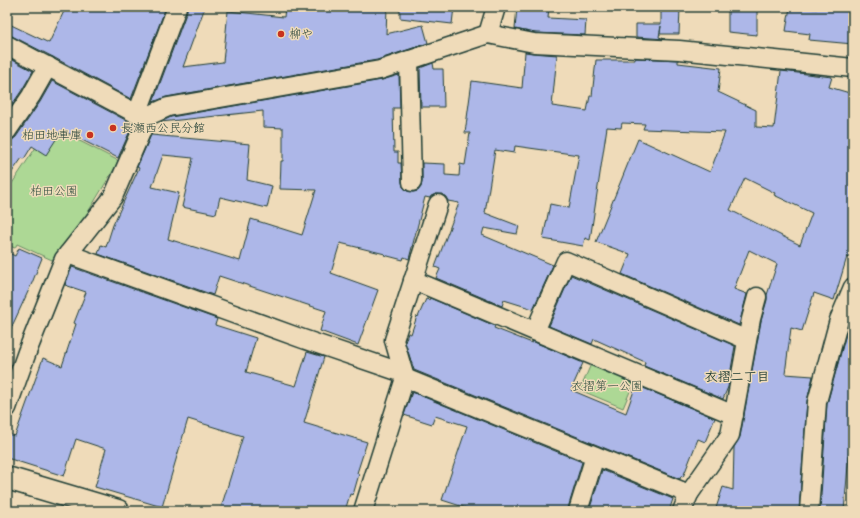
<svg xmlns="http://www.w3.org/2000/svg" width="860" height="518" viewBox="0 0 860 518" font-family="'Playpen Sans','Klee One',sans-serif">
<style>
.green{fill:#add895;stroke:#668a64}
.building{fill:#adb7e8;stroke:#1f3d34;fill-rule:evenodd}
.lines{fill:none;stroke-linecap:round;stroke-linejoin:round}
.street-casing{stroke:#1f3d34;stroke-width:21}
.secondary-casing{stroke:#1f3d34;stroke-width:25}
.street{stroke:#efdbb9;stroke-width:18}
.secondary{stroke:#efdbb9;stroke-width:22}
.poi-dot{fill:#c8321e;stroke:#efdbb9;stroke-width:1.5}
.labels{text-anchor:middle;stroke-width:3;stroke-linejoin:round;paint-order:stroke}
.poi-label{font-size:12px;fill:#1f3d34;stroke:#efdbb9;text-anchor:start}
.park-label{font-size:12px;fill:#2d4c3e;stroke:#efdbb9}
.neighbourhood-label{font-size:13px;font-weight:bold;fill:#1f3d34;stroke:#efdbb9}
</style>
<rect width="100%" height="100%" fill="#efdbb9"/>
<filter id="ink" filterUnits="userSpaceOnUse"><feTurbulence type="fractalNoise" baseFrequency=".025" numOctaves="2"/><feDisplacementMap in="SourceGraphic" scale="8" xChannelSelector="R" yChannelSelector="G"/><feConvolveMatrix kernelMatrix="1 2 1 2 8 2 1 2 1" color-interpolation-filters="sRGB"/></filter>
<g filter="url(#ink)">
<g class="green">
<polygon points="50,126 119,161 85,217 52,260 17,244 15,248 7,245 7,191"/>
<polygon points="591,364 634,382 623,408 580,390"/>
</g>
<g class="building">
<polygon points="66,7 166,7 131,99 53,57 12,36 7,35 7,23 49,43"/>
<polygon points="187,7 205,7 183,67 223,62 228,11 284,17 285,7 387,7 386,34 423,25 428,43 377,60 166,97 153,102 187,11"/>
<polygon points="400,7 454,7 452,24 400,18"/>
<polygon points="517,7 549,7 548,18 586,20 585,35 535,33 515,29"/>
<polygon points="661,7 680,7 679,34 660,34 661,26 659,37 665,39 636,37 636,24 661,24"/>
<polygon points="728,7 757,7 757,35 728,32"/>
<polygon points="790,7 817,9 817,7 853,7 853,44 809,40 810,34 786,31"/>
<path d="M 525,52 L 533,53 L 557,55 L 552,106 L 587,111 L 590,96 L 592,96 L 596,60 L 635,60 L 635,58 L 678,60 L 678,63 L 721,68 L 718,92 L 756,110 L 756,127 L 774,128 L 781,71 L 832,77 L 829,87 L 853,94 L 853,259 L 847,257 L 834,300 L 814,293 L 802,331 L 791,328 L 785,374 L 813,376 L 807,401 L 799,511 L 715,511 L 723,487 L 733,490 L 734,447 L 740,437 L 761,321 L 767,300 L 767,295 L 777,264 L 749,250 L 734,289 L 747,294 L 739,325 L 622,274 L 630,254 L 596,242 L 638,139 L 710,172 L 725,132 L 643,129 L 645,124 L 622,123 L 621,128 L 607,127 L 590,240 L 585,238 L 583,246 L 543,239 L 550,204 L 569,208 L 579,155 L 515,146 L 514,153 L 495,150 L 485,213 L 519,226 L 517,234 L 484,228 L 482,235 L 553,265 L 533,309 L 504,300 L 502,306 L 436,278 L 440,269 L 435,267 L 459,203 L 448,201 L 446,197 L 442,194 L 436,194 L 431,196 L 430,198 L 425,197 L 409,259 L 404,257 L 403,260 L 384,255 L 385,254 L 340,243 L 331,273 L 378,290 L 358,345 L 320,331 L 326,311 L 219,276 L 213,295 L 98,254 L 101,245 L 106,247 L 113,225 L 139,168 L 137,167 L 151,135 L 250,144 L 247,180 L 272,186 L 267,208 L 220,197 L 216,214 L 182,207 L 193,158 L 163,155 L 152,187 L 179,193 L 168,239 L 240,261 L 251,219 L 302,235 L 316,190 L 280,189 L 281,161 L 283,161 L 283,128 L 263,127 L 263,111 L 161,122 L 171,117 L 382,80 L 399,75 L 400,108 L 393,108 L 394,152 L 398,152 L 398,163 L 401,163 L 402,182 L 403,187 L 407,191 L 413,192 L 418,191 L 421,187 L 422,182 L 422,163 L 445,164 L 445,175 L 459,176 L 460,164 L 465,165 L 470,133 L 465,133 L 472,81 L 522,88 ZM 745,178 L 775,193 L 774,195 L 812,213 L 800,245 L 730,210 Z"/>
<polygon points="7,57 33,71 22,90 7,112"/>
<polygon points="433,63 434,69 443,69 444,107 421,107 420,68"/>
<polygon points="52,81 133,124 118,158 62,130 46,155 32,146 24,159 22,158 7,179 7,146 11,141 16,137 40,102"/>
<polygon points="19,248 42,258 32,283 7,337 7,252 15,256"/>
<polygon points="72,267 217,319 215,325 256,338 246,372 296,386 307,352 324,357 304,423 367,442 357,473 359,474 353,495 350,494 345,511 220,511 243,436 188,419 162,507 95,487 106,449 76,439 64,476 7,458 7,434 15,436 43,358 62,366 76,324 74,323 86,292 65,285"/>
<polygon points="571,275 735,346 728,387 723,399 644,366 645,362 594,339 592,344 549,326"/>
<polygon points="430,298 495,326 494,328 532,343 532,341 583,363 571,390 626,413 636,385 715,418 705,442 698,439 683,477 681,476 680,479 414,370 405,342 408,333 411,334 417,316 418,317 426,299 429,300"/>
<polygon points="852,316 853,316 853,410 844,511 820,511 827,404 849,323"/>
<polygon points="412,392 582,462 568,508 568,511 476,511 442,500 467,426 435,416 432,424 404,415"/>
<polygon points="602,470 673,499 669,511 589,511"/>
</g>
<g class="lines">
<defs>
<g id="street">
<polyline points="488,34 496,7"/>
<polyline points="7,45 137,114 148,116 168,107 380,70 488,34 534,43 679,50 853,68"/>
<polyline points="409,60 412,182"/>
<polyline points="137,114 177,7"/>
<polyline points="7,131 31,96 48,66"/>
<polyline points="68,254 303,339 403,373"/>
<polyline points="413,280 734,415"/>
<polyline points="535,331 566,261 747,340"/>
<polyline points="405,378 689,494"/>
<polyline points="7,408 27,352 64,259 113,197 148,116"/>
<polyline points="363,511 405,378 394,340 438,204"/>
<polyline points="578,511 595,456"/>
<polyline points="682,511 689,494 730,435 751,319 757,297"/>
<polyline points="809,511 817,402 839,320 853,287"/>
</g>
<polyline id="secondary" points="7,478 118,511"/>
</defs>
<use href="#street" class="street-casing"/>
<use href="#secondary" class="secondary-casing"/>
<use href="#street" class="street"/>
<use href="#secondary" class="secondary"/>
</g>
</g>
<g class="poi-dot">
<circle cx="281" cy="34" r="4"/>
<circle cx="113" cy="128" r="4"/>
<circle cx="90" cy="135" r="4"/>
</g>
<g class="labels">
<g class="poi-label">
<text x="289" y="38">柳や</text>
<text x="121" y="132">長瀬西公民分館</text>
<text x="82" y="139" text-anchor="end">柏田地車庫</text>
</g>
<g class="park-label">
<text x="54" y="195">柏田公園</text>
<text x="607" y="390">衣摺第一公園</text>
</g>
<g class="neighbourhood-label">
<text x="737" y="381">衣摺二丁目</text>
</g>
</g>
<rect width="860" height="518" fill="none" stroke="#efdbb9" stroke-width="24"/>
<rect x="12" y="12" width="836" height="494" fill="none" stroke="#1f3d34" stroke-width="1.5" filter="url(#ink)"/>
</svg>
